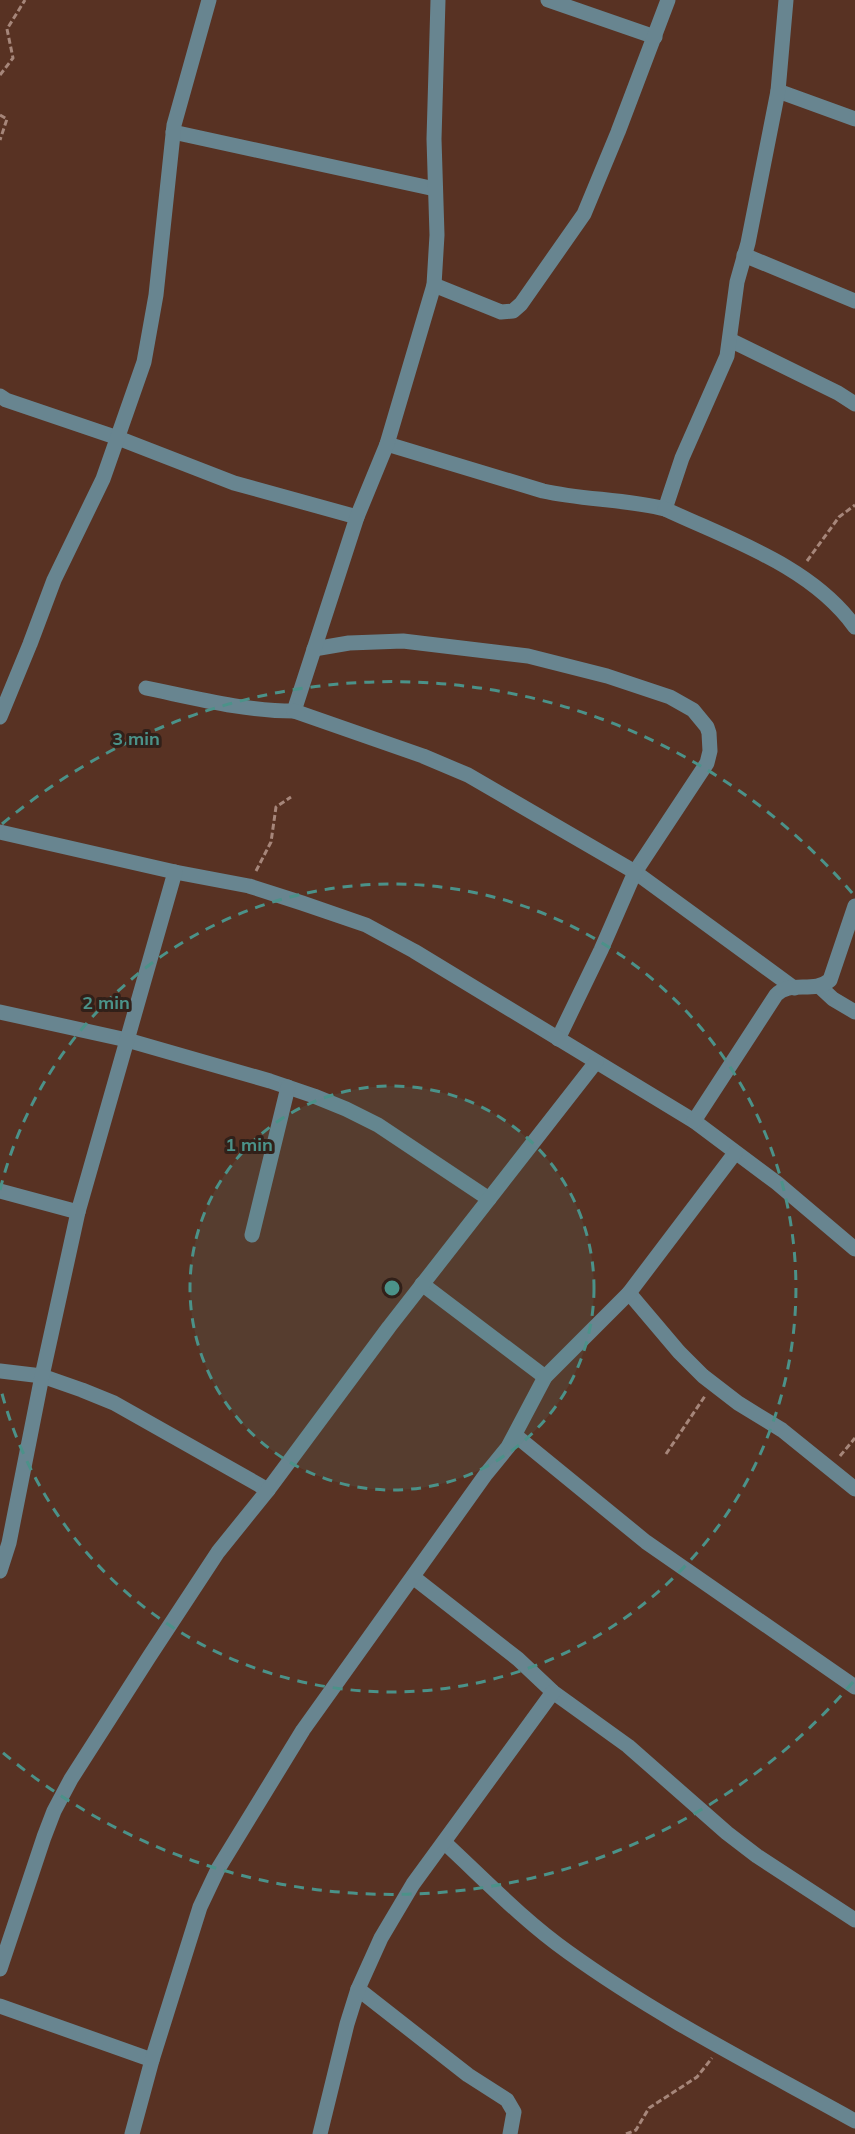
<svg xmlns="http://www.w3.org/2000/svg" width="855" height="2134" viewBox="0 0 855 2134" font-family="Mulish,sans-serif">
<style>
.lines{fill:none;stroke-linecap:round;stroke-linejoin:round}
.path{stroke:#a6867a;stroke-width:3;stroke-dasharray:6 3;stroke-linecap:butt}
.minor{stroke:#688590;stroke-width:15}
.ring{fill:none;stroke:#4b9289;stroke-width:3;stroke-dasharray:10 8}
.centre{fill:#4b9289;stroke:#312019;stroke-width:3}
.ring-label{font-size:18px;text-anchor:middle;font-weight:bold;fill:#4b9289;stroke:#312019;stroke-width:6;stroke-linejoin:round;paint-order:stroke}
</style>
<rect width="100%" height="100%" fill="#583223"/>
<g class="lines">
<g class="path">
<polyline points="0,75 13,58 7,29 25,0"/>
<polyline points="0,115 7,119 0,140"/>
<polyline points="807,561 839,517 855,505"/>
<polyline points="256,871 271,842 276,807 291,797"/>
<polyline points="666,1454 705,1396"/>
<polyline points="840,1456 855,1438"/>
<polyline points="626,2134 636,2130 649,2108 697,2077 712,2058"/>
</g>
<g class="minor">
<polyline points="548,0 655,37"/>
<polyline points="778,91 855,119"/>
<polyline points="173,132 435,189"/>
<polyline points="744,255 855,301"/>
<polyline points="434,285 501,312 513,311 521,304 584,214 618,132 668,0"/>
<polyline points="730,340 838,393 855,404"/>
<polyline points="0,396 6,400 118,438 234,483 357,517"/>
<path d="M 387,444 L 543,491 C 583,500 625,499 665,509 L 682,458 L 727,356 L 737,282 L 748,243 L 778,91 L 786,0"/>
<path d="M 665,509 C 731,540 811,566 855,627"/>
<polyline points="314,649 349,643 403,641 528,656 607,676 670,697 693,710 707,727 709,733 710,751 707,763 635,872 794,988"/>
<path d="M 146,688 C 195,698 245,711 294,711 L 357,517 L 387,444 L 434,285 L 437,235 L 434,139 L 438,0"/>
<polyline points="294,711 423,756 468,775 635,872 601,950 558,1039"/>
<polyline points="0,717 30,644 54,580 103,479 144,362 156,295 174,125 209,0"/>
<polyline points="0,832 175,872 249,886 302,903 366,925 414,951 694,1121 777,1183 855,1249"/>
<polyline points="819,986 833,999 855,1012"/>
<polyline points="0,1012 127,1040 270,1081 314,1096 346,1109 378,1125 489,1199"/>
<path d="M 694,1121 L 776,995 C 790,980 814,994 830,980 L 855,906"/>
<polyline points="0,1191 78,1212"/>
<polyline points="252,1235 288,1087"/>
<polyline points="422,1284 545,1377"/>
<polyline points="629,1293 679,1352 703,1376 738,1403 782,1430 855,1489"/>
<polyline points="0,1371 42,1376 82,1390 114,1403 268,1490"/>
<polyline points="515,1435 646,1542 855,1687"/>
<polyline points="0,1571 9,1543 42,1376 78,1212 175,872"/>
<polyline points="413,1577 518,1659 553,1692 628,1746 727,1833 757,1856 855,1920"/>
<path d="M 445,1843 C 485,1880 523,1920 568,1952 C 658,2017 758,2067 855,2121"/>
<polyline points="0,1969 44,1837 54,1811 71,1779 149,1657 218,1552 268,1490 389,1327 596,1062"/>
<polyline points="358,1989 468,2075 507,2100 514,2112 510,2134"/>
<polyline points="0,2006 152,2060"/>
<polyline points="132,2134 152,2060 200,1907 218,1869 303,1730 486,1474 508,1447 545,1377 629,1293 735,1153"/>
<polyline points="320,2134 347,2024 358,1989 381,1938 413,1884 553,1692"/>
</g>
</g>
<circle cx="392" cy="1288" r="202" fill="#4b9289" fill-opacity=".12"/>
<g class="ring">
<circle cx="392" cy="1288" r="202"/>
<path d="M0 1190A404 404 0 1 1 0 1386"/>
<path d="M853 1682A606 606 0 0 1 2 1752M2 824A606 606 0 0 1 853 894"/>
</g>
<circle cx="392" cy="1288" r="9" class="centre"/>
<g class="ring-label">
<text x="136" y="745">3 min</text>
<text x="106" y="1009">2 min</text>
<text x="249" y="1151">1 min</text>
</g>
</svg>
